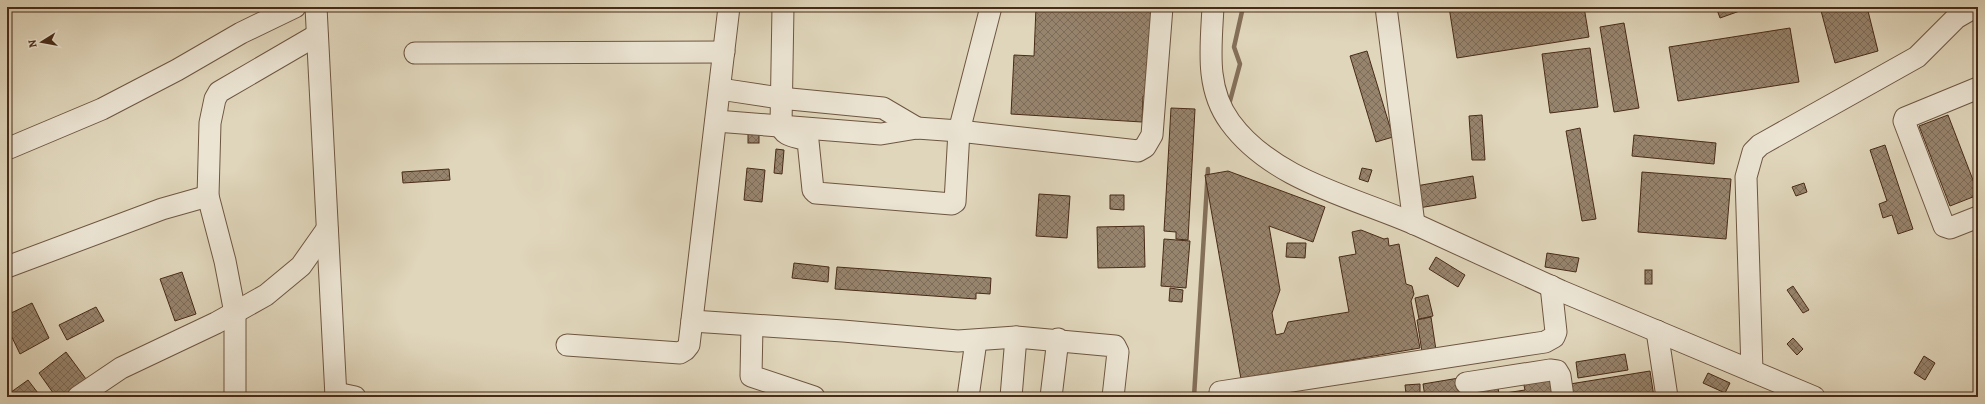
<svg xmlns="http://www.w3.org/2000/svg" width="1985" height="404" viewBox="0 0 1985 404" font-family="Alegreya,serif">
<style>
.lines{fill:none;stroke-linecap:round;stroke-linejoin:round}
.stream{stroke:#846f59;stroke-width:4.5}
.building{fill:url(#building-cross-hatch);stroke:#482b18}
.minor-casing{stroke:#6e5641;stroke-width:23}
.minor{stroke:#ebe4d3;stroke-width:21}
</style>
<defs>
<pattern id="building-cross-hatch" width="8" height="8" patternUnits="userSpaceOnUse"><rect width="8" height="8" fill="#97846d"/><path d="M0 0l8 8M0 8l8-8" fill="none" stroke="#7d6c59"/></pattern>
</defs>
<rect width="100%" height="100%" fill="#e0d6bb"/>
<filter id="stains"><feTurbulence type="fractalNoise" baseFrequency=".005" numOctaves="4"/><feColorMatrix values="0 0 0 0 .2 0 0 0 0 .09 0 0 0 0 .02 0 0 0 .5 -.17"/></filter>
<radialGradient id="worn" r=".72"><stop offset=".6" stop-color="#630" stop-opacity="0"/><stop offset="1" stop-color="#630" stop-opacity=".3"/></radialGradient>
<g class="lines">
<g class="stream">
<polyline points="1230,101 1240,64 1234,47 1243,7"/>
<polyline points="1194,397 1208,169"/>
</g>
</g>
<g class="building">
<polygon points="1036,7 1153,7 1157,97 1143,96 1142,122 1011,114 1014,55 1034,56"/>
<polygon points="1449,7 1584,7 1589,37 1457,58"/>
<polygon points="1716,7 1751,7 1720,18"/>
<polygon points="1820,7 1867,7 1878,51 1835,63"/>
<polygon points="1624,23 1639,108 1614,112 1600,27"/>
<polygon points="1790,28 1799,82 1678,101 1669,47"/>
<polygon points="1590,48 1598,107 1550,113 1542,54"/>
<polygon points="1367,51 1393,137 1376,142 1350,56"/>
<polygon points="1171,108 1195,109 1188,240 1176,239 1176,232 1164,231"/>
<polygon points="1482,115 1485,160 1472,160 1469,116"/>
<polygon points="1948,115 1978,193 1978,195 1950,206 1919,126"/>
<polygon points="1580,128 1596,219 1582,221 1566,131"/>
<rect x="748" y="132" width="11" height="11"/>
<polygon points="1634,135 1716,143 1714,164 1632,156"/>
<polygon points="1885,145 1913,229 1898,234 1892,215 1883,218 1879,204 1887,201 1870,150"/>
<polygon points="776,149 784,150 782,174 774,173"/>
<polygon points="747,168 765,170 762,202 744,200"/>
<polygon points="1362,168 1372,170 1368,182 1359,179"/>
<polygon points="449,169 450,180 403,183 402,172"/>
<polygon points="1228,171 1325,207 1313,242 1269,226 1280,290 1272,313 1276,335 1284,333 1288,322 1349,312 1339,257 1356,254 1352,232 1361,230 1384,239 1388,238 1389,246 1399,244 1406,284 1412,286 1414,294 1411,301 1420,348 1241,379 1205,175"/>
<polygon points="1642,172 1731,179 1726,239 1638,232"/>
<polygon points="1473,176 1476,198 1419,208 1416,186"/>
<polygon points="1804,183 1807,192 1796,196 1792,187"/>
<polygon points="1039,194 1070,196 1067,238 1036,236"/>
<polygon points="1110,195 1124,195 1124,210 1110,209"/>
<polygon points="1144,226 1145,267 1098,268 1097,227"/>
<polygon points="1164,239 1190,241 1186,288 1161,286"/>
<polygon points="1287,243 1306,243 1305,258 1286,257"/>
<polygon points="1547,253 1579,258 1576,272 1545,267"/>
<polygon points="1436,257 1465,275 1458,287 1429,269"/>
<polygon points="794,263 829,267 828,282 792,278"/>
<polygon points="837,267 991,278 990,294 976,293 976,299 835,289"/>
<rect x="1645" y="270" width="7" height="14"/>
<polygon points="182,272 196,314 175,321 160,279"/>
<polygon points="1793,286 1809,310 1803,313 1787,290"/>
<polygon points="1170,288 1183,290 1182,302 1169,301"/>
<polygon points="1428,295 1433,316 1419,319 1415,298"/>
<polygon points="32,303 49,338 20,354 7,327 7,315"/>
<polygon points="96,307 104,321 67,340 59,325"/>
<polygon points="1431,317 1436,350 1422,352 1417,320"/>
<polygon points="1793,338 1803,349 1797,355 1787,344"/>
<polygon points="66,352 86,379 62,397 56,397 39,373"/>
<polygon points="1625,354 1628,370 1578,378 1576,362"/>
<polygon points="1924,356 1935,363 1925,380 1914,373"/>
<polygon points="1650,371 1654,397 1572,397 1570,384"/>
<polygon points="1708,373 1730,383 1725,393 1703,383"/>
<polygon points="1477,375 1497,381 1499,394 1525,390 1523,381 1550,377 1553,397 1425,397 1423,384"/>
<polygon points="28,380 41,397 7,397 7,395"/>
<polygon points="1420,384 1420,393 1406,394 1405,385"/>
</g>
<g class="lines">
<defs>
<g id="minor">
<polyline points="316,7 336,397"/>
<path d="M 783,7 L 781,125 C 783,138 799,136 808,141 L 813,190 L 816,193 L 952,204 L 955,202 L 959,131 L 991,7"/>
<path d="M 1213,7 C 1211,47 1205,88 1230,122 C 1273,181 1354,197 1417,225 C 1465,247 1513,269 1561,291 C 1645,327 1730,361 1814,397"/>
<polyline points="1386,7 1414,224"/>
<polyline points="415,53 724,52"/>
<polyline points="1978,88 1905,118 1904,121 1944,226 1950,228 1978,217"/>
<polyline points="720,89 780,98 883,108 917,128"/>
<polyline points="716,121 881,134 917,128 959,131 1138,151 1145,147 1152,135 1162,7"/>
<polyline points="7,149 102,109 177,70 241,33 295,7"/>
<polyline points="7,267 162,209 208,196"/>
<polyline points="692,321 843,331 958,341 1016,337 1115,346 1118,352 1113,397"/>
<polyline points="752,326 751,376 814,397"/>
<polyline points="1657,331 1667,397"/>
<polyline points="567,345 680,353 685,350 689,345 729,7"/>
<polyline points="1752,371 1746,177 1753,152 1760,145 1917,57 1956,18 1975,7"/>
<polyline points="1466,383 1550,370 1557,371 1560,376 1563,397"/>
<polyline points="1220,392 1545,342 1554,337 1556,332 1551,286"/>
<polyline points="336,393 355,397"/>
<polyline points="78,397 121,368 216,323 266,295 301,266 327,229"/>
<polyline points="235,397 235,313 225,261 208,196 210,123 215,99 219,92 317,35"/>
<polyline points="968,397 976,341"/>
<polyline points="1011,397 1016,337"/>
<polyline points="1051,397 1058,339"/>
</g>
</defs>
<use href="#minor" class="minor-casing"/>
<use href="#minor" class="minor"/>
</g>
<rect width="1985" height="404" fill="none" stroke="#e0d6bb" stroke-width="24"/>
<rect x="8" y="8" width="1969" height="388" fill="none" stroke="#482b18" stroke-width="2"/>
<rect x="12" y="12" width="1961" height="380" fill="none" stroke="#482b18"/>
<g transform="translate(42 42) rotate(259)" stroke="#ebe4d3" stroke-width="3" paint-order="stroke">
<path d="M0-3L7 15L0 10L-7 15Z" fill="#482b18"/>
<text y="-6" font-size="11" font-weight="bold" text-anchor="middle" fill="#482b18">N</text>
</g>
<rect width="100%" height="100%" filter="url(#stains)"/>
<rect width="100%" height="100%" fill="url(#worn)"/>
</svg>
